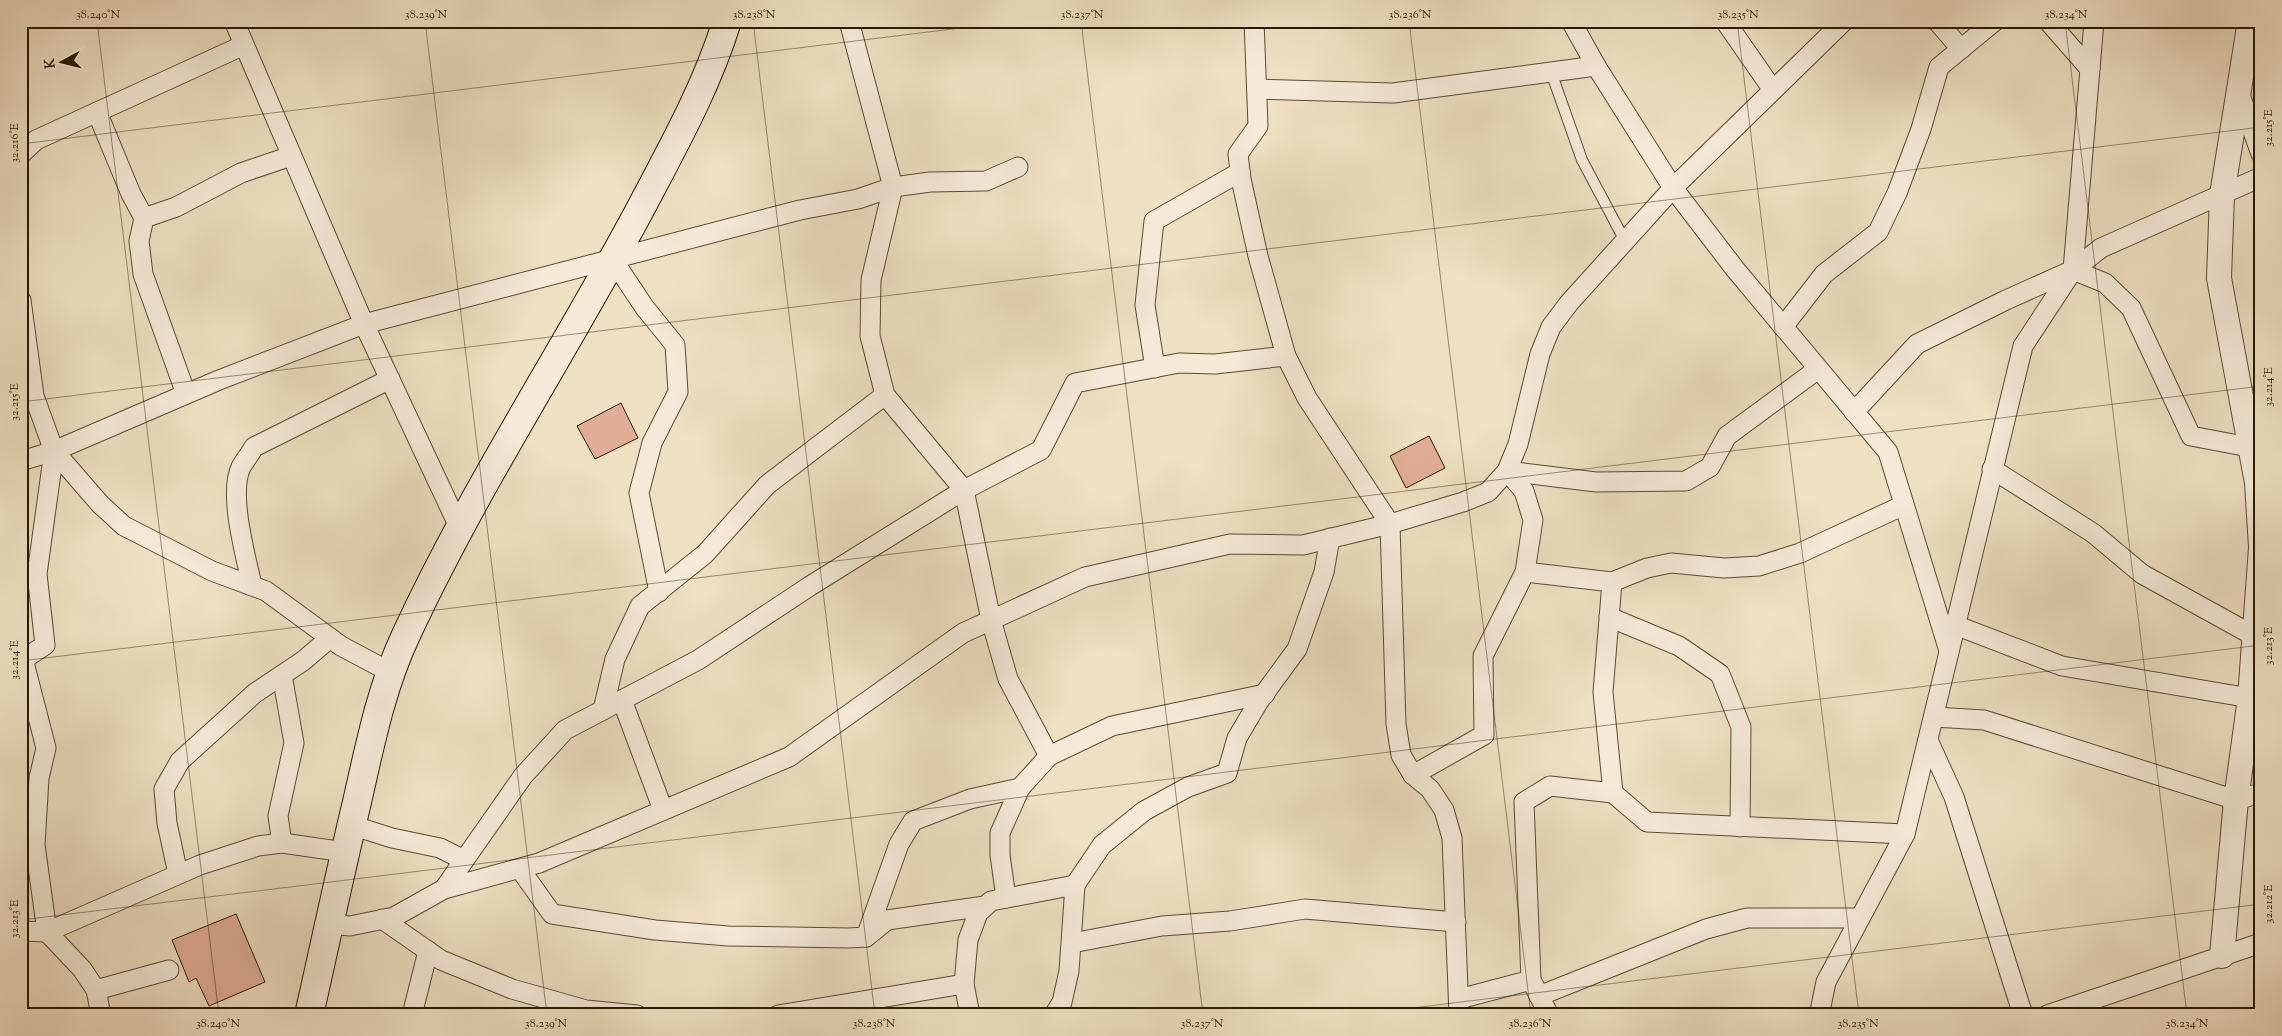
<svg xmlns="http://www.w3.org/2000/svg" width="2282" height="1036" viewBox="0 0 2282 1036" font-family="'Sorts Mill Goudy',serif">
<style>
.building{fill:#e1ad96;stroke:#291801}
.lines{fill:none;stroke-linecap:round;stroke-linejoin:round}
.service-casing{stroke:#5a4a32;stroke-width:12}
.minor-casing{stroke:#5a4a32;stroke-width:21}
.tertiary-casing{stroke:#5a4a32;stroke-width:26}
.secondary-casing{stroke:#291801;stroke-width:30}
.service{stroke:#f5ead8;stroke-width:10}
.minor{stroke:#f5ead8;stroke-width:19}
.tertiary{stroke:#f5ead8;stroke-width:24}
.secondary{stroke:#f5ead8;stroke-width:28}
.ticks{fill:none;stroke:#291801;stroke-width:1;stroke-opacity:0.45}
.neatline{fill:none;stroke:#291801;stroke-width:2}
.ticks-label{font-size:12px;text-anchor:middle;fill:#291801}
</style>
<rect width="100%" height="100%" fill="#efdfc3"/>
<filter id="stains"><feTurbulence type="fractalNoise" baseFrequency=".004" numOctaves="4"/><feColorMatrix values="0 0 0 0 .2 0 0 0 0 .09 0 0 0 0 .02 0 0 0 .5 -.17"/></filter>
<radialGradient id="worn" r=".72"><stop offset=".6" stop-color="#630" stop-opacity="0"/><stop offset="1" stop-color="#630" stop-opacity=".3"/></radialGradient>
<g class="building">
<polygon points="621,403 638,438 595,459 577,426"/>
<polygon points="1429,436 1445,468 1406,488 1390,456"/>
<polygon points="236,914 265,982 209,1006 196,978 189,982 172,940"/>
</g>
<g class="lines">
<defs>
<polyline id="service" points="1551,72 1582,160 1625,241"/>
<g id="minor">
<polyline points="234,21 364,324 460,529"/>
<polyline points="849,21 893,187 871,280 870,336 885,395 964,490 991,620 1008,679 1049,756"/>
<polyline points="1254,21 1258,126 1238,154 1241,179 1258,256 1286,356 1307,398 1390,524 1396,724 1401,755 1413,775 1430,789 1444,810 1452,838 1459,1015"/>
<polyline points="1571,21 1596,66 1673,188 1735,269 1888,452 1949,651"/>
<polyline points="1725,21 1773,90"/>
<polyline points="1937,21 1961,49"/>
<polyline points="2048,21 2090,69"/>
<polyline points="1257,89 1393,93 1596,66"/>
<polyline points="2239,92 2261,154"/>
<polyline points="97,112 131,194 144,218 139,241 143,274 186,394"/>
<polyline points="21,154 36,140 244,45"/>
<polyline points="144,218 176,207 241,173 291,156"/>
<polyline points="613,260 645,308 675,345 678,392 652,443 639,493 659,592"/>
<polyline points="2073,270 2101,248 2261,177"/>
<polyline points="21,300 34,396 54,451 100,504 124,526 212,571 266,591 341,646 390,672"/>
<polyline points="1783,327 1824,274 1878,232 1897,193 1921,129 1939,67 1995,21"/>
<polyline points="1155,368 1145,305 1154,221 1240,172"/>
<polyline points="1854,412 1917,344 2006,300 2073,270 2105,283 2131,308 2191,436 2249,447"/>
<polyline points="21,461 54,451 219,380 364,324 800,210 858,199 893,187 930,182 986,181 1018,167"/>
<polyline points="1992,469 2093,533 2142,574 2256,637 2261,643"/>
<polyline points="1507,471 1596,482 1686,481 1710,467 1727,436 1818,369"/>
<polyline points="1525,572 1612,582 1647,568 1671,563 1724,568 1759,566 1800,553 1904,505"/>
<polyline points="1612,582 1603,692 1613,793"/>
<path d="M 252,586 C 246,556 228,495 241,467 C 245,460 250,454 254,447 L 390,379"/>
<polyline points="1609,617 1679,646 1720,674 1741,727 1740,827"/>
<polyline points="1955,625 2062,666 2250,698"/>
<polyline points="23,659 46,748 39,778 35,845 47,932 82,969 96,990 101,1015"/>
<polyline points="21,661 45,645 37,574 54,451"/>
<polyline points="622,700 663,810"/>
<polyline points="603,710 615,659 640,606 705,554 767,485 885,395"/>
<polyline points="1934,717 1984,720 2236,800 2261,793"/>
<polyline points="1928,740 1954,797 2023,1015"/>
<polyline points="1413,775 1484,735 1483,656 1525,572 1533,520 1524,491 1507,471"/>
<polyline points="351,825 392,838 440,848 464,860"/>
<polyline points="282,843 278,816 294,743 282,675"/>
<polyline points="520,869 552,914 655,930 728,936 849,938 866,937 887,920 985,906"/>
<polyline points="178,874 167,823 164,789 180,761 255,693 303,661 330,638"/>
<polyline points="444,889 523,776 565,730 698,660 810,586 964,490 1041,450 1075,383 1179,363 1215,364 1286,356"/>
<polyline points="1006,898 1000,855 1000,833 1020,788 1049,756 1112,726 1265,694"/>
<polyline points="382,919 441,960 512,989 586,1010 637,1015"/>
<polyline points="329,924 350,926 394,917 444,889 539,863 789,757 963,633 1085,577 1230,544 1303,545 1390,524 1463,502 1488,492 1507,471 1518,444 1540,354 1551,327 1569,303 1673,188 1844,21"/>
<polyline points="21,931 47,932 200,865 258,846 282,843 345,852"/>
<polyline points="866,937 899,844 913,821 970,799 1020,788"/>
<polyline points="1072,943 1162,926 1230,921 1305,909 1456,922"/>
<polyline points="96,990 169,970"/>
<polyline points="1539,996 1706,929 1747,918 1860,918"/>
<polyline points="1459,999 1531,980"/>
<polyline points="412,1015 428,951"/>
<polyline points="778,1015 964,984"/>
<polyline points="970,1015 964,984 968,940 978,913 991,901 1075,885"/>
<polyline points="1054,1015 1062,1002 1069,971 1075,885 1102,845 1144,811 1188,787 1227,773 1237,738 1259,701 1297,649 1324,572 1330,538"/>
<polyline points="1549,1015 1531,980 1524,802 1550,786 1613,793 1647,822 1905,834"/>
<polyline points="1822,1015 1821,1006 1826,982 1905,834 2023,346 2073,270 2094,21"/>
<polyline points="2047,1015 2261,943"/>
</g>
<g id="tertiary">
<polyline points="2250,21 2222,195 2219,278 2257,483 2261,547"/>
<polyline points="2222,956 2236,800 2250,698 2261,548"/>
</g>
<path id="secondary" d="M 309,1015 C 325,944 340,873 357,802 C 370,745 381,688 406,635 C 475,486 566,349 643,204 C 674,145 707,86 727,21"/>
</defs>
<use href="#service" class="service-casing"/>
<use href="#minor" class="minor-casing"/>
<use href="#tertiary" class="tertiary-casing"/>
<use href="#secondary" class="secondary-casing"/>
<use href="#service" class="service"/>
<use href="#minor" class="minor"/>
<use href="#tertiary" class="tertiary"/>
<use href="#secondary" class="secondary"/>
</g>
<path class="ticks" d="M 97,21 L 219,1015M 425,21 L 547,1015M 753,21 L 875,1015M 1081,21 L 1203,1015M 1409,21 L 1531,1015M 1737,21 L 1859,1015M 2065,21 L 2187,1015M 21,144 L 1017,21M 21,402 L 2261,127M 21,661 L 2261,386M 21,920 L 2261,645M 1355,1015 L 2261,904"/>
<rect width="2282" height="1036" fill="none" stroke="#efdfc3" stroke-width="55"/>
<g transform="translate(62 62) rotate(263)" stroke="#f5ead8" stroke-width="4" paint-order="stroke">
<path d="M0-4L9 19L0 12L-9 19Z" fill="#291801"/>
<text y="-8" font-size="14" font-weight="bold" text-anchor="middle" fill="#291801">K</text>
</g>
<rect x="28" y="28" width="2226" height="980" class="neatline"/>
<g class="ticks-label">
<text x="98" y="18">38.240°N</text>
<text x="426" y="18">38.239°N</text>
<text x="754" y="18">38.238°N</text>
<text x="1082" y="18">38.237°N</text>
<text x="1410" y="18">38.236°N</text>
<text x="1738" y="18">38.235°N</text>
<text x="2066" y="18">38.234°N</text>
<text transform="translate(2268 128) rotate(-90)" y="4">32.215°E</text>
<text transform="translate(14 143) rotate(-90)" y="4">32.216°E</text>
<text transform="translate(2268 387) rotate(-90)" y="4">32.214°E</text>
<text transform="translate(14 402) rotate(-90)" y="4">32.215°E</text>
<text transform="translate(2268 646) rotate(-90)" y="4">32.213°E</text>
<text transform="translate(14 660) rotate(-90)" y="4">32.214°E</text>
<text transform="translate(2268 904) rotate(-90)" y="4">32.212°E</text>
<text transform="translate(14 919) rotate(-90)" y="4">32.213°E</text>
<text x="218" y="1027">38.240°N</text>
<text x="546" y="1027">38.239°N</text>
<text x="874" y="1027">38.238°N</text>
<text x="1202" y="1027">38.237°N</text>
<text x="1530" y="1027">38.236°N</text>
<text x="1858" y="1027">38.235°N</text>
<text x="2187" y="1027">38.234°N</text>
</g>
<rect width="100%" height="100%" filter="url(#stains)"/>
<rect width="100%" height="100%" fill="url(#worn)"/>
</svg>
